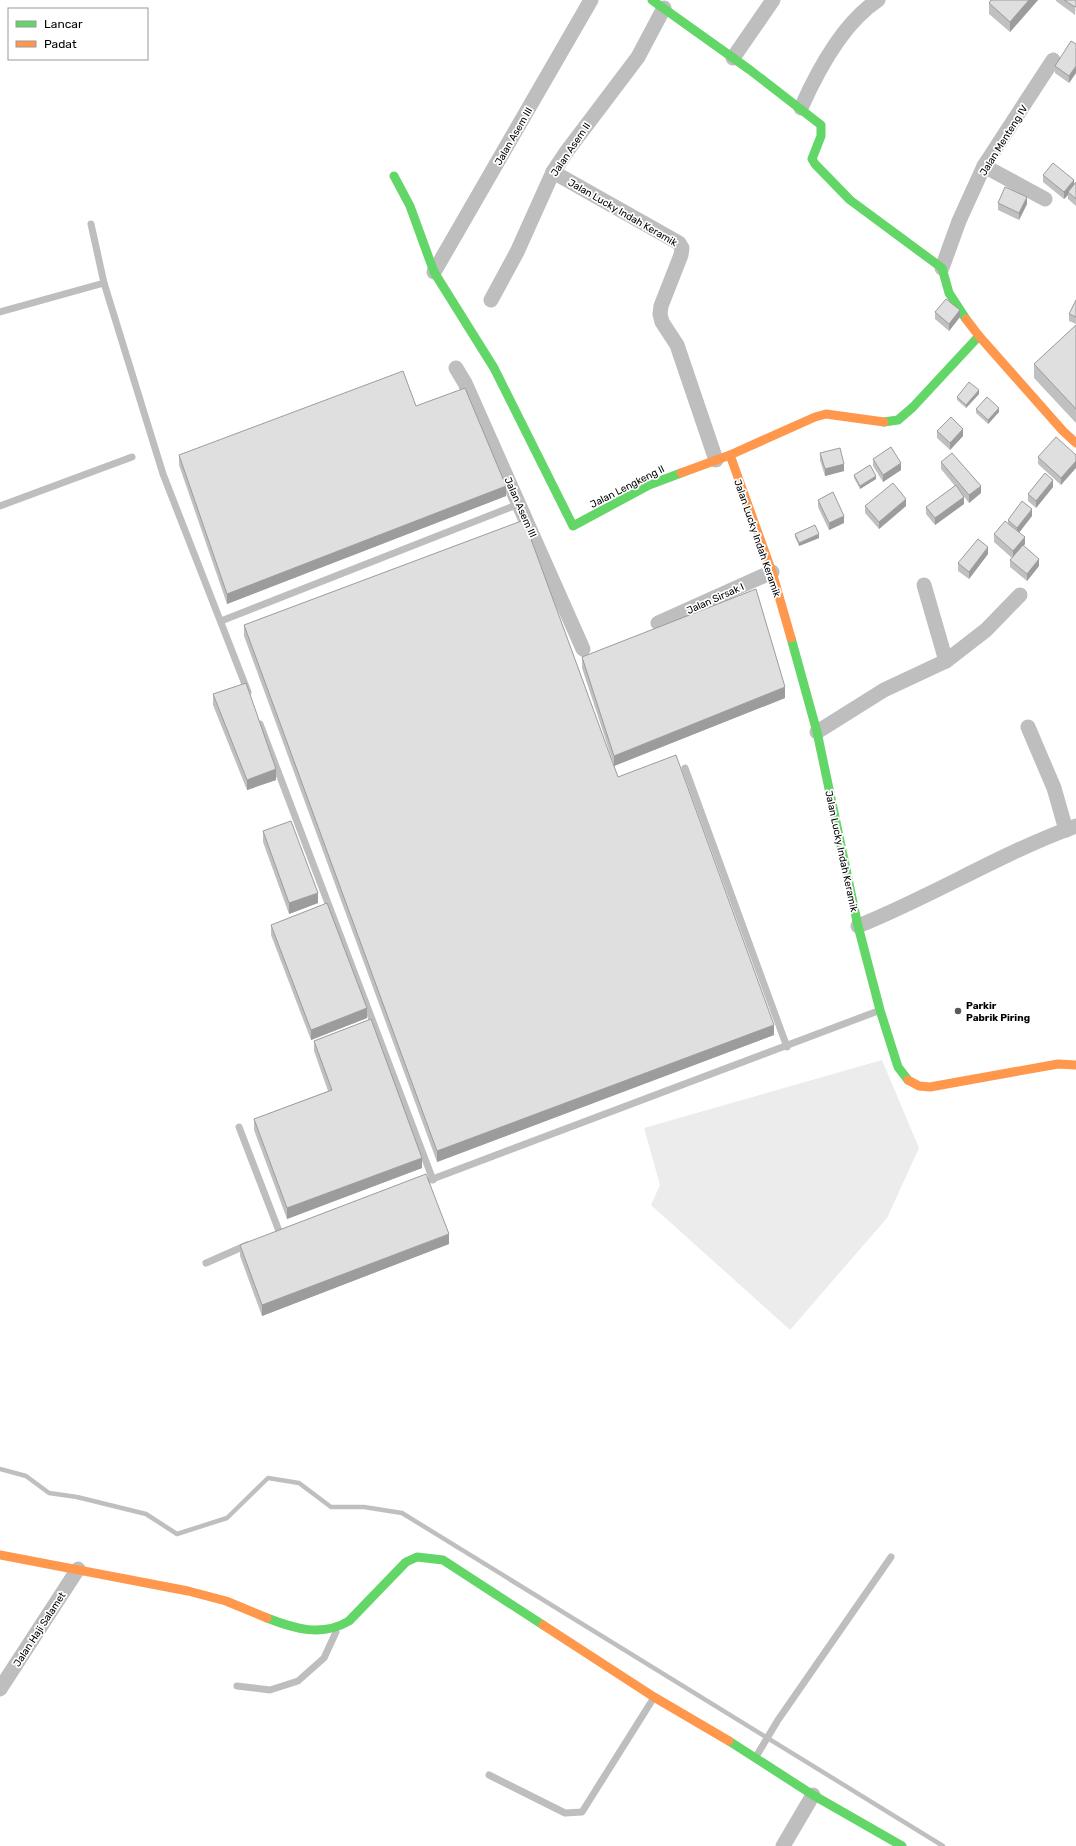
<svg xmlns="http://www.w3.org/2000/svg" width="1076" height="1846" viewBox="0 0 1076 1846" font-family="Rubik,sans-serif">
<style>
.green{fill:#ececec}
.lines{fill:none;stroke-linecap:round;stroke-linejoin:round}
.stream{stroke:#bfbfbf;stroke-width:4.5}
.lane{stroke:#bebebe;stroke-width:7}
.street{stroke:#bebebe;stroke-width:15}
.fast{stroke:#63d668;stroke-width:9}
.slow{stroke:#ff974d;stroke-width:9}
.wall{fill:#c0c0c0}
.shaded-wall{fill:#9c9c9c}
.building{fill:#dfdfdf;stroke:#9c9c9c}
.poi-dot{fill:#595959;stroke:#fff;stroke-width:1.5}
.labels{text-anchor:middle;stroke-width:3.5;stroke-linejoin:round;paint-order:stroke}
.street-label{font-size:10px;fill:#000;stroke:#fff}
.poi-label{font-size:10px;font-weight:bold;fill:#000;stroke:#fff;text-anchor:start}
</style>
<rect width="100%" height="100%" fill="#fff"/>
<polygon class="green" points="882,1060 919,1148 887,1218 790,1330 651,1205 660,1185 644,1128"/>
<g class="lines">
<polyline class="stream" points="0,1469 26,1476 49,1493 77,1497 146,1514 177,1534 227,1518 268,1478 299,1483 331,1507 364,1507 402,1513 943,1846"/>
<g class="lane">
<polyline points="91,224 104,283 163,474 248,692"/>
<polyline points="0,312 104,283"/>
<polyline points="0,506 132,457"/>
<polyline points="221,621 519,504"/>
<polyline points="260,724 433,1180"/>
<polyline points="685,768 787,1047"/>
<polyline points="239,1127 279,1231"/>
<polyline points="430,1180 878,1011"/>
<polyline points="206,1263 247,1245"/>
<polyline points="237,1686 270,1690 298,1681 324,1658 336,1632"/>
<polyline points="757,1755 778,1720 891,1557"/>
<polyline points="489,1775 565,1813 582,1812 653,1699"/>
</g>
<g class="street">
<polyline points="733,58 773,0"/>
<path d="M 801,108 C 817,72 844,22 878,0"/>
<polyline points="984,166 1045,199"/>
<polyline points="553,172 679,243 682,248 681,255 661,306 660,314 662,322 677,345 716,460"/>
<polyline points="942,268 959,221 984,166 1053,60"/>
<polyline points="434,272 591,0"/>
<polyline points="491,300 517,252 553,172 567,151 638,57 664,8"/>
<polyline points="456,368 465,383 583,649"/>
<polyline points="924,585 946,661"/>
<polyline points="658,623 772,572"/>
<polyline points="1028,727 1054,788 1066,830"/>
<polyline points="817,732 884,690 946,661 986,630 1020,595"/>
<path d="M 858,926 C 933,896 1001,853 1076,826"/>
<polyline points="0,1689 78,1569"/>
<polyline points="783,1846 813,1795"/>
</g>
<g class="fast">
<polyline points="652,0 750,70 821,125 821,136 812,159 815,164 850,200 942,268 949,293 966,319"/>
<polyline points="394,176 410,206 434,272 494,368 573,526 649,485 681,473"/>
<polyline points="884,422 898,420 913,407 979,336"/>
<polyline points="791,638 817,732 858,926 880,1010 898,1067 908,1080"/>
<path d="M 267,1618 C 295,1629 322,1637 349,1621 L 406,1562 L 417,1557 L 443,1560 L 543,1625"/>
<polyline points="729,1741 813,1795 902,1846"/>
</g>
<g class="slow">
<polyline points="966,319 979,336 1063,431 1076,443"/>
<polyline points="730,455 772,572 791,638"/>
<polyline points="681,473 730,455 815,417 826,414 884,422"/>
<polyline points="908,1080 919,1086 930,1087 1058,1064 1076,1065"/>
<polyline points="0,1555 188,1591 226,1601 267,1618"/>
<polyline points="543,1625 654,1697 729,1741"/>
</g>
</g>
<g class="wall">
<polygon points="991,0 1038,0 1010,32 989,14 989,3"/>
<polygon points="1056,0 1076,0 1075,15 1056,1"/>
<polygon points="1076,44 1076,73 1069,83 1055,73 1055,66"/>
<polygon points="1043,175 1074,184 1076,182 1076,206 1068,199 1068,195 1064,199 1043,182"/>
<polygon points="998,203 1027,204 1019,220 998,210"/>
<polygon points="1076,300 1076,324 1069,321 1069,314"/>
<polygon points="935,312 960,317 949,331 935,319"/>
<polygon points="1076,325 1076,423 1034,378 1034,364"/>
<polygon points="979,394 966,408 957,400 957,397"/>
<polygon points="416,406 506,496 227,604 179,465 179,455"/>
<polygon points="976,409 999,412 988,424 976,413"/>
<polygon points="937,431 963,436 950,450 937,438"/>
<polygon points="820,453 844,471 825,476 820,460"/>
<polygon points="1076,455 1061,485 1038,464 1038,457"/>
<polygon points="873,459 901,470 883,482 873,466"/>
<polygon points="941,462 981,493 969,503 962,494 964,504 935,525 926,514 926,507 955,486 941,469"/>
<polygon points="854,475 876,479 860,489 854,478"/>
<polygon points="1053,487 1036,508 1028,501 1028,494"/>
<polygon points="818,500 844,523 829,530 818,507"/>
<polygon points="865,506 906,506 879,529 865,513"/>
<polygon points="1032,516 1019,533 1025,544 1023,546 1039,566 1027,581 1010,567 1010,560 1012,558 994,542 994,534 1008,523 1008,520"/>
<polygon points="795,534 819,538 799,546 795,537"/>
<polygon points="988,554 969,579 958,571 958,563"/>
<polygon points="244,625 614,765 582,668 582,657 785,698 614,766 618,777 774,1035 437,1162 244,636"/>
<polygon points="213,694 276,780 247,790 213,705"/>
<polygon points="263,831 318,903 289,914 263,842"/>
<polygon points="271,925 367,1018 311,1040 271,935"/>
<polygon points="314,1041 422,1168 287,1219 254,1130 254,1119 328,1091 314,1051"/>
<polygon points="449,1244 262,1316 240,1256 240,1245"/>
</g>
<g class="shaded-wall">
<polygon points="1029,0 1038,0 1010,32 1010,22"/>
<polygon points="1076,66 1076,73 1069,83 1069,76"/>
<polygon points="1074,180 1074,187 1068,192 1068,195 1064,199 1064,192"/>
<polygon points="1027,197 1027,204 1019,220 1019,213"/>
<polygon points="960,310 960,317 949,331 949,324"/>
<polygon points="979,390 979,394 966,408 966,405"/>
<polygon points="999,408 999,412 988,424 988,420"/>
<polygon points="963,429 963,436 950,450 950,443"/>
<polygon points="1076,461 1076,468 1061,485 1061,478"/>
<polygon points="901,463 901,470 883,482 883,475"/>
<polygon points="844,464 844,471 825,476 825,469"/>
<polygon points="876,476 876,479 860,489 860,486"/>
<polygon points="1053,480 1053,487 1036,508 1036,501"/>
<polygon points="506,486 506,496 227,604 227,594"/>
<polygon points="981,486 981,493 969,503 969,495"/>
<polygon points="964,497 964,504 935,525 935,518"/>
<polygon points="906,499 906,506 879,529 879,522"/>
<polygon points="1032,509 1032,516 1017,535 1017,528"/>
<polygon points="844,516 844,523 829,530 829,523"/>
<polygon points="819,534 819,538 799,546 799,543"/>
<polygon points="1025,537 1025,544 1013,558 1013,551"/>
<polygon points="988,547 988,554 969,579 969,572"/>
<polygon points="1039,559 1039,566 1027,581 1027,574"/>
<polygon points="785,687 785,698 614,766 614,756"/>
<polygon points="276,769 276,780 247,790 247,780"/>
<polygon points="318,893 318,903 289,914 289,903"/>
<polygon points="367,1008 367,1018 311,1040 311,1030"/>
<polygon points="774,1025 774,1035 437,1162 437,1151"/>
<polygon points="422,1158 422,1168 287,1219 287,1208"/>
<polygon points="449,1234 449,1244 262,1316 262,1305"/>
</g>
<g class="building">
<polygon points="991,0 1029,0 1010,22 989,3"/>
<polygon points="1064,0 1076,0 1076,6 1075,7"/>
<polygon points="1071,41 1076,44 1076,66 1069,76 1055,66"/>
<polygon points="1053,163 1074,180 1064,192 1043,175"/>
<polygon points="1076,182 1076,199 1068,192"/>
<polygon points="1005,187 1027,197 1019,213 998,203"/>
<polygon points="946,299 960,310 949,324 935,312"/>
<polygon points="1076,300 1076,317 1069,314"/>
<polygon points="1076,325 1076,409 1034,364"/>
<polygon points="403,371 416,406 465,388 506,486 227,594 179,455"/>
<polygon points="969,382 979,390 966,405 957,397"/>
<polygon points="987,397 999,408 988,420 976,409"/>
<polygon points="951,417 963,429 950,443 937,431"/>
<polygon points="1056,437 1076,455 1076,461 1061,478 1038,457"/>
<polygon points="891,447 901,463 883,475 873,459"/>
<polygon points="840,448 844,464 825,469 820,453"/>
<polygon points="952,453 981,486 969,495 941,462"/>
<polygon points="870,465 876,476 860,486 854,475"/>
<polygon points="1045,473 1053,480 1036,501 1028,494"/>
<polygon points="893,483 906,499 879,522 865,506"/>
<polygon points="956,485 964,497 935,518 926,507"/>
<polygon points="833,492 844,516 829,523 818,500"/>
<polygon points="1022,501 1032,509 1017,528 1008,520"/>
<polygon points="524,520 618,777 676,755 774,1025 437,1151 244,625"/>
<polygon points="1005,521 1025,537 1013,551 994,534"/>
<polygon points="815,525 819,534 799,543 795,534"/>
<polygon points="978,539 988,547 969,572 958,563"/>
<polygon points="1023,545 1039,559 1027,574 1010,560"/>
<polygon points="756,589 785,687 614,756 582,657"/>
<polygon points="246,683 276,769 247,780 213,694"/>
<polygon points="291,821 318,893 289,903 263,831"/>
<polygon points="327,903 367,1008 311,1030 271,925"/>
<polygon points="371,1019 422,1158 287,1208 254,1119 332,1090 314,1041"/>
<polygon points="426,1174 449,1234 262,1305 240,1245"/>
</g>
<circle class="poi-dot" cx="958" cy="1011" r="4"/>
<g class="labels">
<g class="street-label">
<text transform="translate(513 136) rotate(-60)" y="4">Jalan Asem III</text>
<text transform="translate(1003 140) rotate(-58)" y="4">Jalan Menteng IV</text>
<text transform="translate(570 149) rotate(-56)" y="4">Jalan Asem II</text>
<text transform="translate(623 212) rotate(30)" y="4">Jalan Lucky Indah Keramik</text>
<text transform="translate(627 486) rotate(-27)" y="4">Jalan Lengkeng II</text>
<text transform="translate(521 507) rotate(66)" y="4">Jalan Asem III</text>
<text transform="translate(758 538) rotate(71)" y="4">Jalan Lucky Indah Keramik</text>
<text transform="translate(715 598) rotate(-24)" y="4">Jalan Sirsak I</text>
<text transform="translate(842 851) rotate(78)" y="4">Jalan Lucky Indah Keramik</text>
<text transform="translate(39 1629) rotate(-57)" y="4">Jalan Haji Salamet</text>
</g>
<g class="poi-label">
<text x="966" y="1009">Parkir<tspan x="966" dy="12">Pabrik Piring</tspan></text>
</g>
</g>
<rect x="8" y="8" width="140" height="52" fill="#ffffff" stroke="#999999"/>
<rect x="16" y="21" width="20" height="6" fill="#63d668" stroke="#999999"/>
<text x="44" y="28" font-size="12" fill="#000000">Lancar</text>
<rect x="16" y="41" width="20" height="6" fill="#ff974d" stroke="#999999"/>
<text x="44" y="48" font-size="12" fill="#000000">Padat</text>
</svg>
